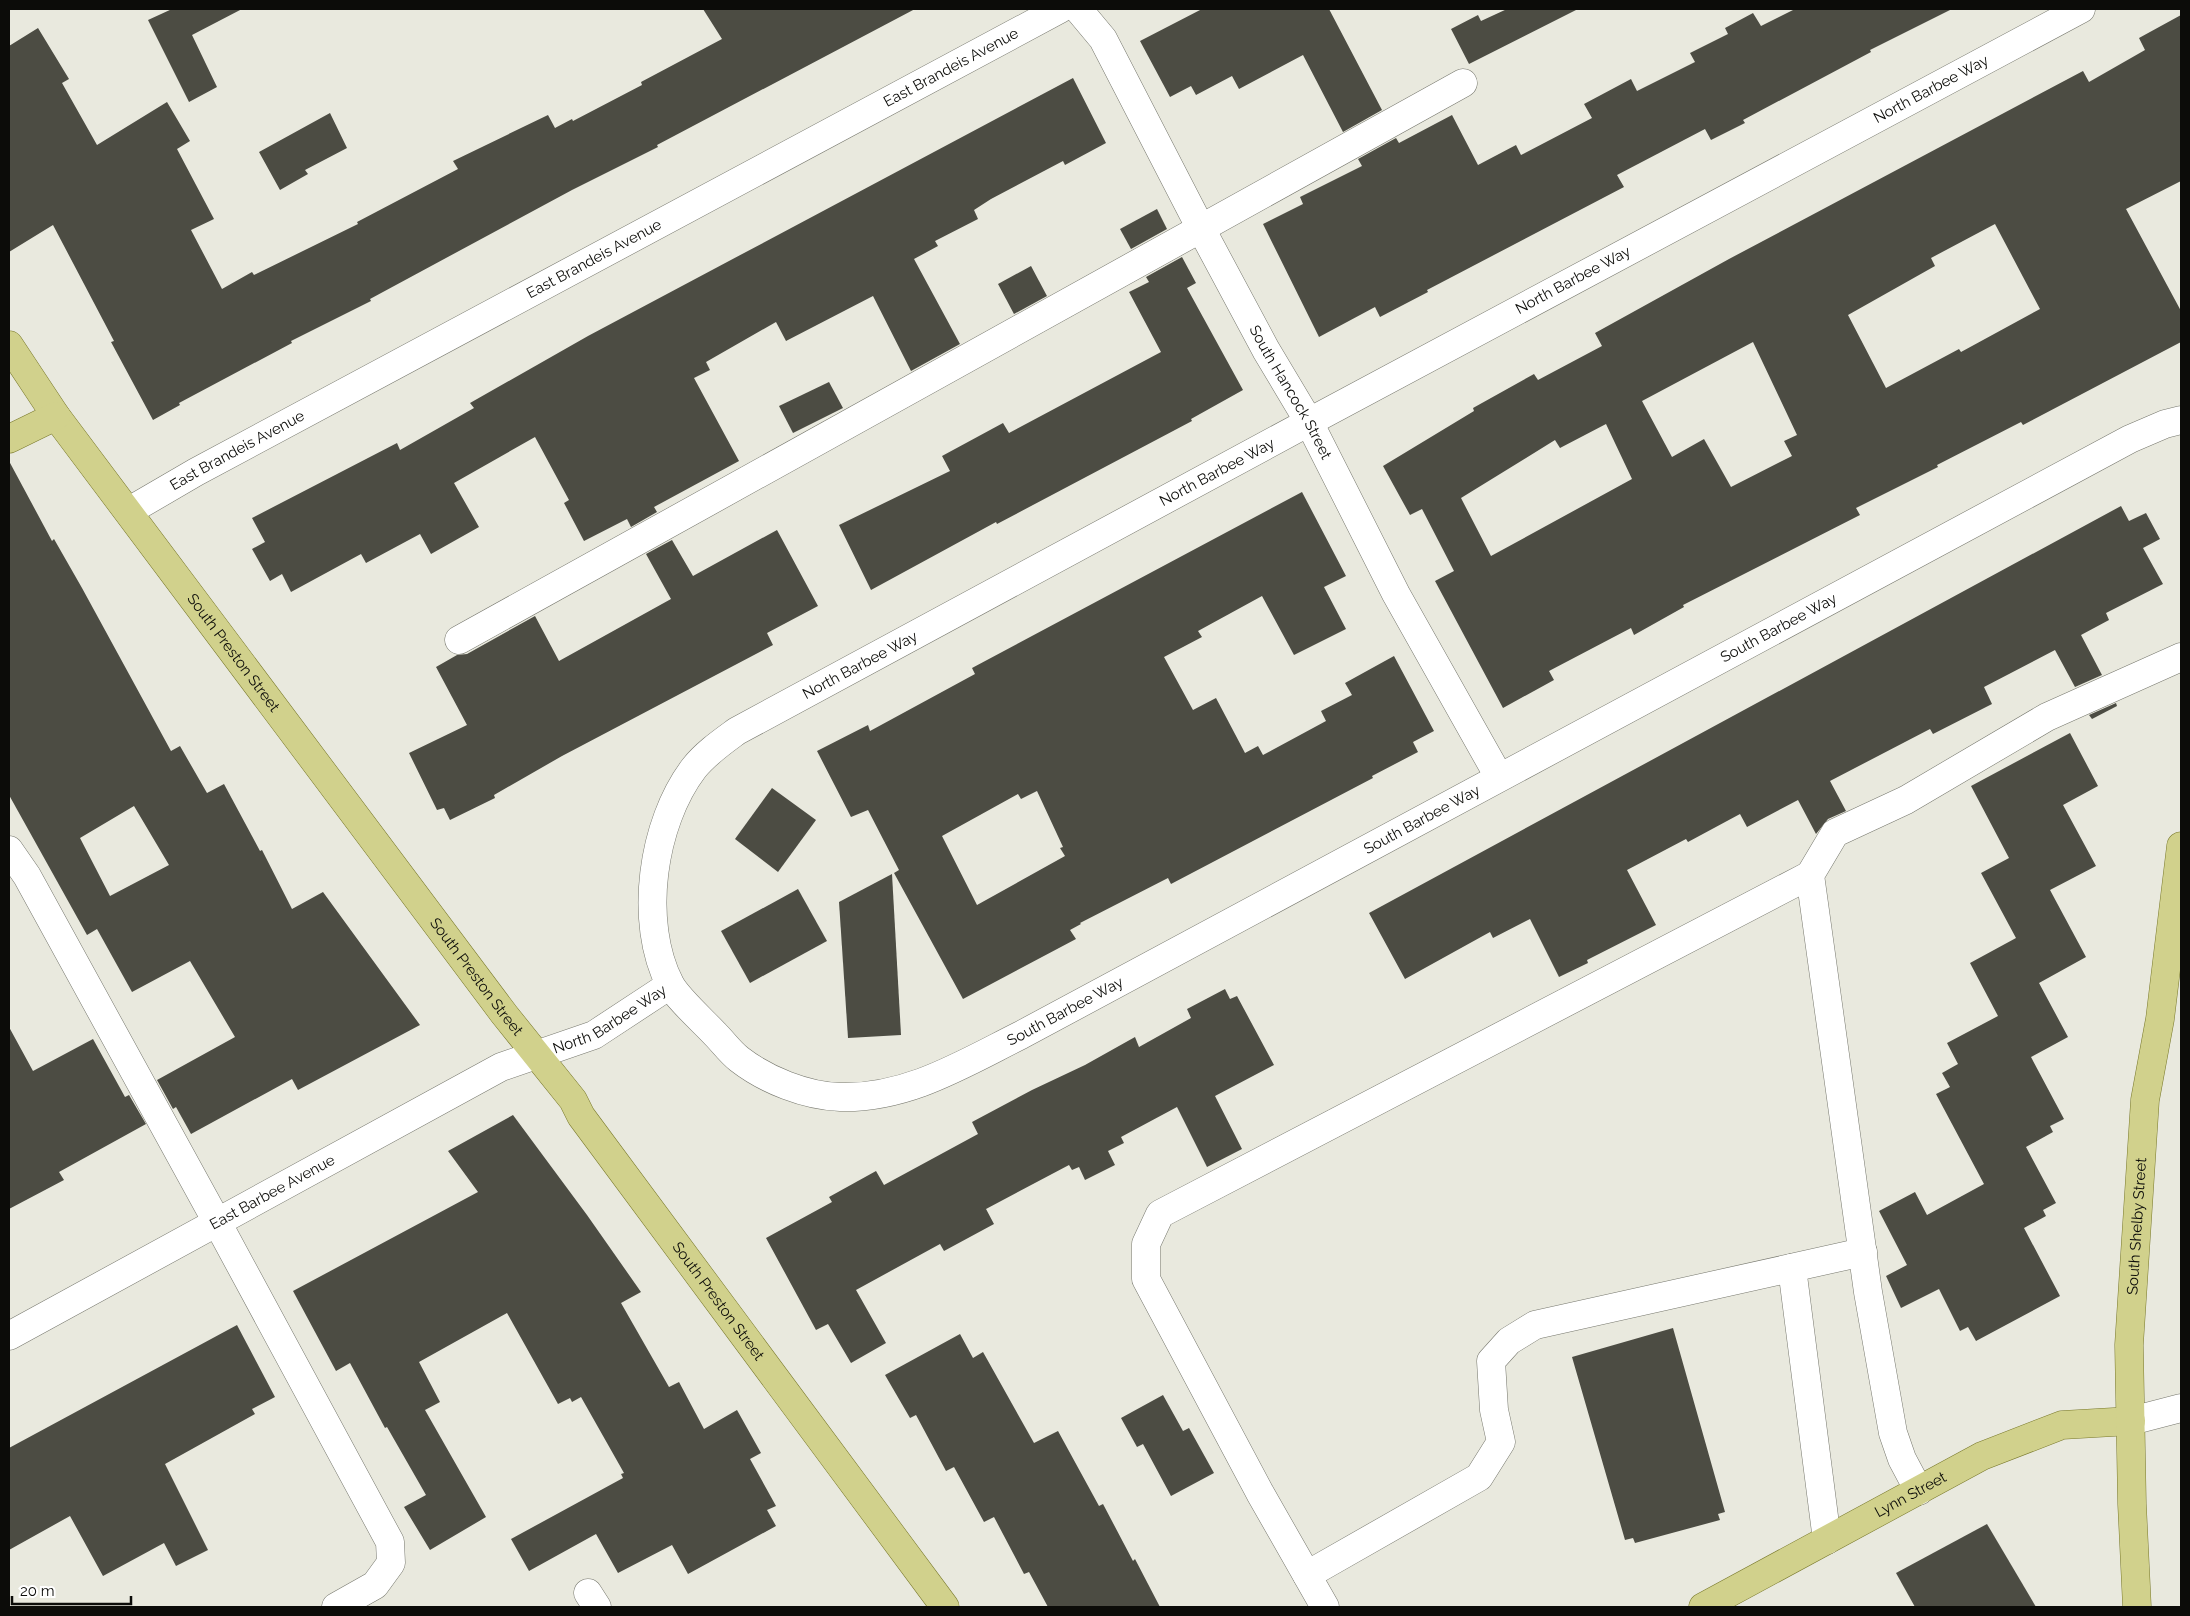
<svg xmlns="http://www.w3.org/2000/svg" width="2190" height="1616" viewBox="0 0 2190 1616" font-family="Raleway,sans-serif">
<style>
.building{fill:#4c4c43;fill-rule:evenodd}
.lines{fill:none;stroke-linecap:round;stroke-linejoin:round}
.minor-casing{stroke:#76776d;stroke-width:29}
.major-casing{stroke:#79792c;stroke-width:29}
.minor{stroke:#fff;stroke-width:28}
.major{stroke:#d1d18c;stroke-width:28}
.labels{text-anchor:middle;stroke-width:5;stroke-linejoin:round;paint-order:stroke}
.street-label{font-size:15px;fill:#0c0c09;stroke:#fff}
</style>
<rect width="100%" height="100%" fill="#e9e9de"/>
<g class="building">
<polygon points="172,9 242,9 192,35 217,87 189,102 148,20"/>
<polygon points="703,9 915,9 657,145 658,147 572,190 370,299 371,301 291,341 292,343 179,403 180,405 153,420 111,342 114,341 53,225 9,252 9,46 38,28 69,79 62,83 97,145 167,102 190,141 177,149 214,219 191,230 222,289 252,272 254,275 358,224 357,222 458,169 453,161 548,115 555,128 572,119 573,121 642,85 641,82 722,39"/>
<polygon points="1202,9 1329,9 1382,110 1343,132 1303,55 1239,89 1232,76 1196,95 1191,86 1170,97 1140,41"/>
<polygon points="1507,9 1578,9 1469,64 1451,29 1478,15 1481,21"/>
<polygon points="1795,9 1952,9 1870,50 1871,52 1743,120 1745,123 1711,140 1705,129 1617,175 1624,187 1427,290 1428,292 1380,317 1375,307 1319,337 1263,224 1303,204 1300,197 1362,166 1358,159 1396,138 1399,143 1452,115 1478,165 1516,145 1521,155 1592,118 1584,104 1631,79 1637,91 1695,62 1690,53 1728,34 1725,28 1753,13 1761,26"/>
<path d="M 2181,15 L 2181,181 L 2126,209 L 2181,311 L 2181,342 L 2023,425 L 2021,422 L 1937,465 L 1938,467 L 1856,508 L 1860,515 L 1683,605 L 1684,607 L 1634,635 L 1631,628 L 1549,671 L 1554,680 L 1503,708 L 1435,581 L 1454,571 L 1422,509 L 1410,515 L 1383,466 L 1474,411 L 1473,408 L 1534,374 L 1538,380 L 1602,346 L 1595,333 L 1729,259 L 2083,71 L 2089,82 L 2145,50 L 2139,38 ZM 1995,224 L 2040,309 L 1961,352 L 1959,349 L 1886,388 L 1848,315 L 1935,266 L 1931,258 ZM 1753,342 L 1797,435 L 1784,441 L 1792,456 L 1731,487 L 1704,439 L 1672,457 L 1642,401 ZM 1606,424 L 1632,479 L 1491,556 L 1461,498 L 1555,440 L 1560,448 Z"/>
<polygon points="1073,78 1106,143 1065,165 1063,161 991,199 974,210 978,219 935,241 938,246 914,259 960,344 911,371 873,296 786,341 776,322 706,362 710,370 694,378 739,461 654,507 657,512 631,527 627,519 584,541 564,503 569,500 535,437 454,483 479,527 431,554 420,534 366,563 361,554 291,592 282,574 270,581 252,549 265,542 252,518 397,443 400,450 474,408 470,403 588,336"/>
<polygon points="330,113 347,148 305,170 308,174 280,190 259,152"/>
<polygon points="1157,209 1167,229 1131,249 1120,229"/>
<polygon points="1182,257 1196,283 1187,288 1243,390 1191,419 1192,421 997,524 996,522 871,590 839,525 950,471 942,456 1003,423 1009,433 1161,352 1129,292 1149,282 1146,277"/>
<polygon points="1031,266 1047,296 1014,314 998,284"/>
<polygon points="829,382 843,408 793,433 779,406"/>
<path d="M 9,461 L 52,541 L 54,539 L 82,588 L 171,751 L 180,746 L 207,793 L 224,784 L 260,851 L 262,850 L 292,909 L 323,892 L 420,1025 L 298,1090 L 292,1079 L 191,1134 L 176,1107 L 173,1109 L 157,1080 L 235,1037 L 190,961 L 132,992 L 97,929 L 87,935 L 9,795 ZM 134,806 L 169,865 L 110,896 L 80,838 Z"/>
<path d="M 1302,492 L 1346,576 L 1324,587 L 1346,629 L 1294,655 L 1262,596 L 1198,631 L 1202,637 L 1164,657 L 1193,710 L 1216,698 L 1245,753 L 1258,746 L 1263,755 L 1326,721 L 1321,711 L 1352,695 L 1345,683 L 1394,656 L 1434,731 L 1413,742 L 1418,752 L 1372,776 L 1373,778 L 1171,884 L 1168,878 L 1080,923 L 1081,924 L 1070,930 L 1076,939 L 963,999 L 894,873 L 899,870 L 868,810 L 851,817 L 817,751 L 868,725 L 870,731 L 975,674 L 972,668 ZM 1037,791 L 1063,847 L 1060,848 L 1065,856 L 977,905 L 942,836 L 1018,794 L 1021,799 Z"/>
<polygon points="2121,506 2129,521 2146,513 2160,539 2143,548 2163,584 2106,613 2109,620 2081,635 2102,675 2075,687 2055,650 1984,687 1992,704 1933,734 1930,729 1830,781 1846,811 1828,819 1816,834 1798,800 1747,827 1740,814 1688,842 1686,839 1627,870 1656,925 1587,960 1588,963 1559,977 1530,919 1493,938 1490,932 1405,979 1369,913"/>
<polygon points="777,530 818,606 767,633 773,645 562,756 494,795 495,798 450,820 444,808 437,810 409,753 467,725 436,667 457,655 467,654 535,616 559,661 671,599 646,554 672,540 693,576"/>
<polygon points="2116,703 2117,706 2092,719 2089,715"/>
<polygon points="2070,733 2098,786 2063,805 2096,866 2050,890 2086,957 2039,983 2068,1037 2031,1057 2064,1119 2050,1126 2053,1132 2026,1147 2056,1203 2043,1210 2046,1216 2024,1228 2060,1296 1976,1341 1968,1327 1960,1331 1939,1289 1901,1308 1886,1276 1907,1265 1879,1211 1915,1192 1927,1215 1984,1184 1936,1094 1950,1087 1942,1073 1958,1064 1947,1043 1998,1016 1970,963 2016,938 1981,873 2009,858 1971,786"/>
<polygon points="772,788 816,820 778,872 735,839"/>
<polygon points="892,874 901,1035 848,1038 839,902"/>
<polygon points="798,889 827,941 750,983 721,931"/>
<polygon points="1225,989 1230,999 1237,996 1274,1065 1215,1096 1242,1149 1207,1167 1177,1107 1121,1137 1124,1143 1108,1151 1115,1165 1085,1180 1079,1167 1072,1170 1069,1165 986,1209 994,1224 944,1251 940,1244 856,1290 886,1343 851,1363 828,1324 816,1330 766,1238 832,1202 829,1197 876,1171 884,1185 978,1134 972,1122 1032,1090 1085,1065 1135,1037 1139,1047 1191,1018 1187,1009"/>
<polygon points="9,1027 33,1071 93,1039 125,1097 129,1095 146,1124 59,1172 64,1180 9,1209"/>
<polygon points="513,1115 587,1215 641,1292 621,1303 669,1387 679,1382 704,1429 737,1410 761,1453 750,1459 776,1506 767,1510 776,1526 688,1574 672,1545 618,1573 596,1534 529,1571 511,1539 623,1478 621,1474 624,1473 581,1397 572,1402 570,1398 558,1404 507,1313 419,1362 440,1402 425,1410 486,1517 430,1550 404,1507 426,1495 387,1427 385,1428 350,1363 336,1371 293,1291 478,1192 448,1151"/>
<polygon points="237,1325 275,1397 252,1409 255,1414 165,1464 208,1550 176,1566 164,1543 103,1576 70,1516 9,1550 9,1448"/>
<polygon points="1673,1328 1725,1512 1718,1514 1720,1520 1635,1543 1633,1538 1625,1540 1572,1357"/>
<polygon points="960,1334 973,1358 983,1352 1034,1443 1058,1431 1099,1506 1103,1504 1133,1561 1135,1559 1160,1607 1048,1607 1029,1572 1024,1574 994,1517 984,1522 954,1467 946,1471 916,1415 910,1418 885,1375"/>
<polygon points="1163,1395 1183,1431 1189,1428 1214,1473 1171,1496 1143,1444 1137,1447 1121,1418"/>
<polygon points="1987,1524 2036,1607 1915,1607 1896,1573"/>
</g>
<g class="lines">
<defs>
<g id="minor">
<path id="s1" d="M 1078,9 L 1103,39 L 1198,223 L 1266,350 L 1309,422 L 1396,594 L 1499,777"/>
<path id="s2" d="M 2081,9 L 1309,422 L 737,731 C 722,742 706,753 694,768 C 652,823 638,922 670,984 C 677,998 704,1022 715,1034 C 723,1042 730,1052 739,1059 C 766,1080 806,1096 840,1097 C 907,1099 963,1064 1021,1035 L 2130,439 L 2165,424 L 2181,420"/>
<path id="s3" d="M 129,511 L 196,472 L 1060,9"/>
<polyline points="459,640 1463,83"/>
<polyline points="9,850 27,876 217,1222 390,1542 391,1563 375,1585 336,1607"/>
<polyline points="1792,1268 1827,1540"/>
<path id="s4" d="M 9,1336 L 501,1067 L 594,1035 L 670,985"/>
<polyline points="2131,1421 2181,1408"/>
<polyline points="1919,1491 1902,1459 1893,1433 1868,1292 1810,875 1835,833 1906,800 2047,717 2181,657"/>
<polyline points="1307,1575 1479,1477 1501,1442 1494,1410 1491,1361 1509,1341 1535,1325 1863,1252"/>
<polyline points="588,1593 597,1607"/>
<polyline points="1325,1607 1260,1493 1146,1279 1146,1244 1160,1214 1810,875"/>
</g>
<g id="major">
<path id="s5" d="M 9,345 L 56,416 L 504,1014 L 573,1100 L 581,1116 L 945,1607"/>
<polyline points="9,439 56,416"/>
<path id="s6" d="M 1703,1607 L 1982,1456 L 2062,1425 L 2131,1421"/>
<path id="s7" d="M 2137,1607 L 2132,1504 L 2129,1345 L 2145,1100 L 2160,1019 L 2181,846"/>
</g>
</defs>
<use href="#minor" class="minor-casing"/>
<use href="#major" class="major-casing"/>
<use href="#minor" class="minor"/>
<use href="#major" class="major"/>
</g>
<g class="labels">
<g class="street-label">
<text dy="5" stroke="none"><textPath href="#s3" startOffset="934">East Brandeis Avenue</textPath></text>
<text transform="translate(1931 89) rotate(-28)" y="5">North Barbee Way</text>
<text dy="5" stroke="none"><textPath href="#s3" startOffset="529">East Brandeis Avenue</textPath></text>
<text transform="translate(1573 280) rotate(-28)" y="5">North Barbee Way</text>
<text dy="5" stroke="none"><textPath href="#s1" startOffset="439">South Hancock Street</textPath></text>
<text dy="5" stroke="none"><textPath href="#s3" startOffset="124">East Brandeis Avenue</textPath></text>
<text transform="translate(1217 472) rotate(-28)" y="5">North Barbee Way</text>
<text dy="5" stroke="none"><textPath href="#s2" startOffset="3075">South Barbee Way</textPath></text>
<text dy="5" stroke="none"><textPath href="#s5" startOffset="381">South Preston Street</textPath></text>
<text transform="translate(860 665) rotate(-28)" y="5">North Barbee Way</text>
<text dy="5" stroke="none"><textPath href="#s2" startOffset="2670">South Barbee Way</textPath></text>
<text dy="5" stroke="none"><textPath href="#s5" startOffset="786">South Preston Street</textPath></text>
<text dy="5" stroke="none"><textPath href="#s2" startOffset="2265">South Barbee Way</textPath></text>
<text dy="5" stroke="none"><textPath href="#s4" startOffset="680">North Barbee Way</textPath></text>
<text dy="5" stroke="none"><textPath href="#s4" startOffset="300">East Barbee Avenue</textPath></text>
<text dy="5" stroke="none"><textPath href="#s7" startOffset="381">South Shelby Street</textPath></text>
<text dy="5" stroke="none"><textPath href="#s5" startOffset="1191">South Preston Street</textPath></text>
<text dy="5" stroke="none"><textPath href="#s6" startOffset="236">Lynn Street</textPath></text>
</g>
</g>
<rect width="2190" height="1616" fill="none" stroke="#0c0c09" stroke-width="20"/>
<path d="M12 1596v8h119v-8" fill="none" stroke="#0c0c09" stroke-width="2.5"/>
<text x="20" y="1596" font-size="15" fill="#0c0c09" stroke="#ffffff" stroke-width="4" paint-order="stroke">20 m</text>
</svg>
